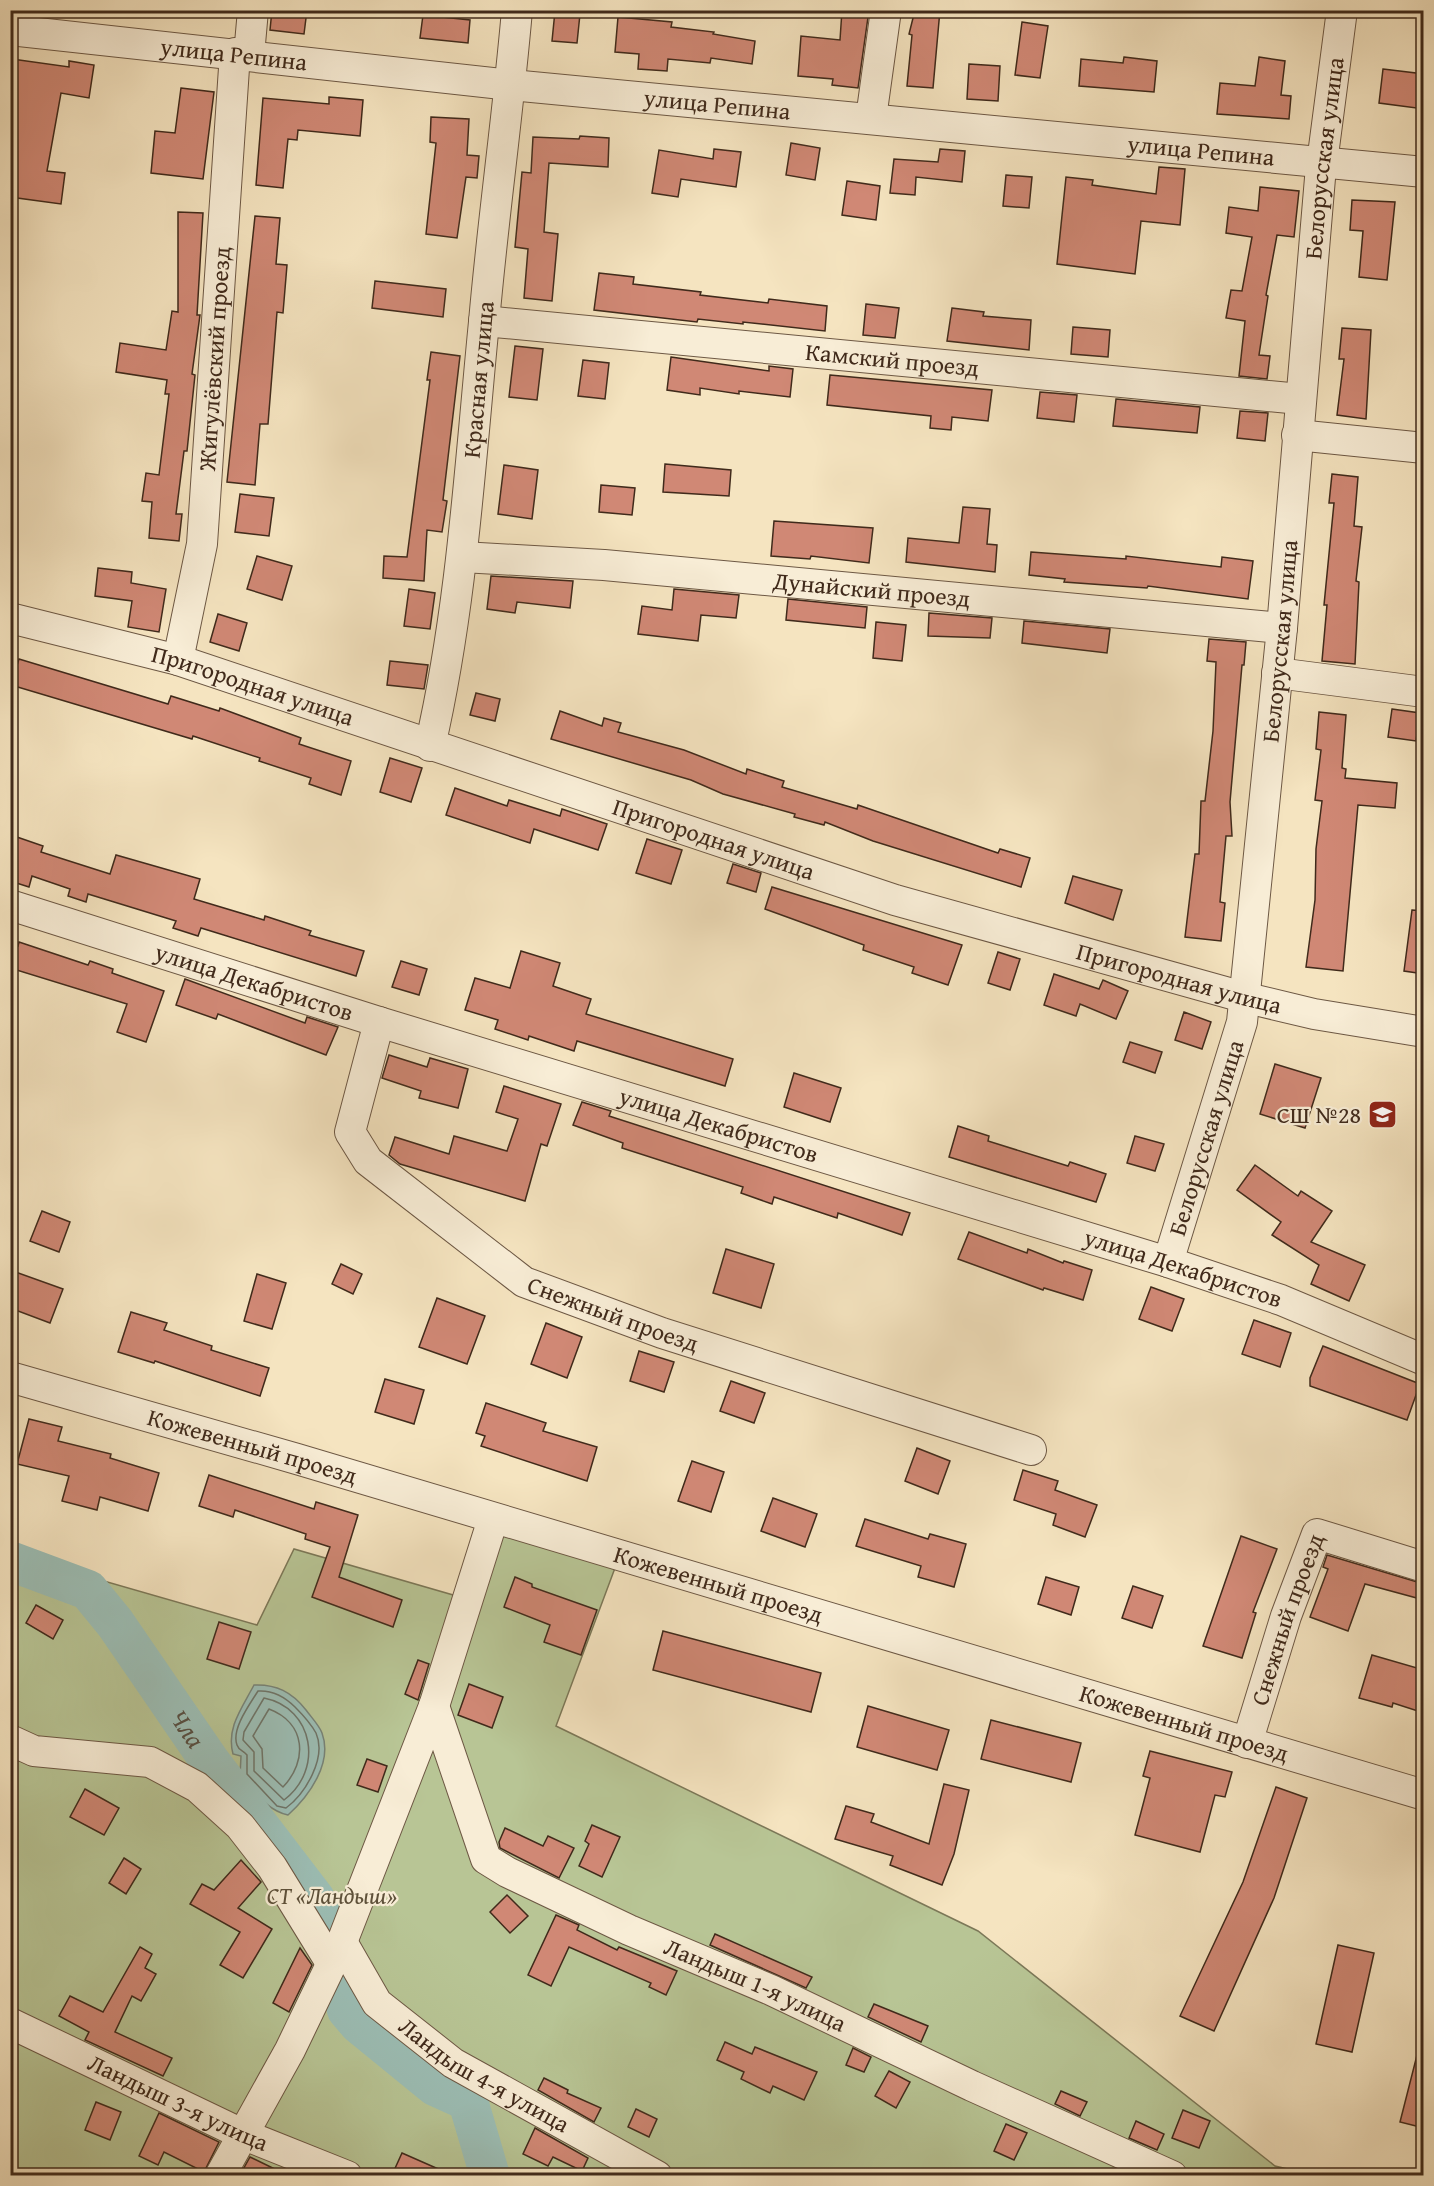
<svg xmlns="http://www.w3.org/2000/svg" width="1434" height="2186" viewBox="0 0 1434 2186" font-family="'Gentium Book Plus',serif">
<style>
.green{fill:#b8c595;stroke:#7c7858;stroke-width:1.5}
.water{fill:#9cbeb5;stroke:#778377;stroke-width:1.5}
.lines{fill:none;stroke-linecap:round;stroke-linejoin:round}
.shore{stroke:#6e7468;stroke-width:1.5}
.river{stroke:#9cbeb5;stroke-width:40}
.building{fill:#d08875;stroke:#402a1b;stroke-width:1.5}
.minor-casing{stroke:#6d5844;stroke-width:32}
.minor{stroke:#f8edd6;stroke-width:30}
.labels{text-anchor:middle;stroke-width:4.5;stroke-linejoin:round;paint-order:stroke}
.street-label{font-size:24px;fill:#402a1b;stroke:#f8edd6}
.poi-label{font-size:24px;fill:#402a1b;stroke:#f8edd6;text-anchor:end}
.park-label{font-size:24px;font-style:italic;fill:#5e513a;stroke:#f8edd6}
.water-label{font-size:26px;font-style:italic;fill:#574f42;stroke:#f8edd6}
</style>
<rect width="100%" height="100%" fill="#f5e4c0"/>
<filter id="stains"><feTurbulence type="fractalNoise" baseFrequency=".00333" numOctaves="4"/><feColorMatrix values="0 0 0 0 .2 0 0 0 0 .09 0 0 0 0 .02 0 0 0 .5 -.17"/></filter>
<radialGradient id="worn" r=".72"><stop offset=".6" stop-color="#630" stop-opacity="0"/><stop offset="1" stop-color="#630" stop-opacity=".3"/></radialGradient>
<polygon class="green" points="494,1532 615,1568 556,1726 978,1931 1275,2166 1313,2175 11,2175 10,1554 257,1625 294,1549 474,1601"/>
<path class="water" d="M 254,1685 C 276,1684 292,1692 306,1710 C 311,1717 319,1725 322,1733 C 333,1763 309,1796 288,1815 C 266,1810 255,1791 240,1776 L 241,1756 L 233,1754 C 226,1728 242,1708 254,1685 Z"/>
<g class="lines">
<g class="shore">
<path d="M 258,1691 C 273,1690 285,1697 295,1707 C 302,1714 311,1724 316,1733 C 327,1758 305,1794 286,1808 L 277,1806 L 247,1774 L 247,1755 C 243,1750 239,1751 237,1745 C 231,1729 250,1704 258,1691 Z"/>
<path d="M 264,1698 C 314,1708 324,1770 284,1800 L 254,1771 L 254,1752 L 243,1740 L 244,1732 Z"/>
<path d="M 269,1709 C 306,1723 308,1761 283,1787 L 263,1768 L 262,1749 L 253,1736 Z"/>
</g>
<g class="river">
<path id="s1" d="M 10,1561 L 88,1590 L 115,1623 L 211,1763 L 315,1899 L 328,1935"/>
<polyline points="338,1973 347,2010 359,2024 435,2086 468,2101 490,2176"/>
</g>
</g>
<g class="building">
<polygon points="272,10 307,10 304,34 270,30"/>
<polygon points="842,10 869,10 858,88 832,85 833,79 798,76 801,36 840,40"/>
<polygon points="915,10 940,10 933,88 907,86 912,35 909,34"/>
<polygon points="555,11 580,14 577,43 552,41"/>
<polygon points="423,15 470,20 468,43 420,38"/>
<polygon points="618,17 672,22 671,27 714,32 713,34 755,41 752,64 711,58 710,63 668,59 667,71 638,69 639,54 615,52"/>
<polygon points="1022,22 1048,26 1040,78 1015,75"/>
<polygon points="1124,57 1157,61 1154,92 1079,86 1081,59 1123,63"/>
<polygon points="1259,57 1285,61 1281,95 1291,96 1289,119 1217,114 1220,83 1255,86"/>
<polygon points="12,59 69,67 69,61 94,65 89,98 61,93 47,171 65,173 61,204 10,197 10,141 17,103 10,102"/>
<polygon points="969,64 1000,66 998,101 967,99"/>
<polygon points="1383,69 1424,74 1424,109 1379,103"/>
<polygon points="181,88 214,92 203,179 151,173 155,131 175,133"/>
<polygon points="329,97 363,100 360,136 298,130 297,140 288,139 283,188 256,185 263,98 329,104"/>
<polygon points="431,117 469,119 467,155 479,156 477,178 466,177 457,238 426,234 436,143 430,142"/>
<polygon points="580,136 609,138 608,167 549,163 544,232 558,234 552,301 524,298 528,249 515,247 522,172 531,173 533,137 579,139"/>
<polygon points="791,143 820,148 815,180 786,175"/>
<polygon points="714,149 741,152 736,187 681,179 678,197 652,193 659,150 713,159"/>
<polygon points="940,149 965,151 962,182 916,177 915,195 890,193 894,159 938,162"/>
<polygon points="1159,167 1185,169 1180,225 1141,221 1135,274 1057,264 1066,177 1093,180 1092,185 1156,194"/>
<polygon points="1006,175 1032,177 1029,208 1003,206"/>
<polygon points="847,181 880,186 876,220 842,215"/>
<polygon points="1260,187 1299,191 1294,237 1277,235 1266,295 1268,296 1259,355 1270,356 1267,379 1239,376 1245,321 1226,318 1231,290 1242,291 1252,237 1226,233 1229,207 1258,211"/>
<polygon points="1352,200 1395,202 1387,280 1359,277 1363,231 1350,230"/>
<polygon points="178,212 203,213 197,315 200,315 192,374 195,375 187,451 184,451 176,514 182,514 179,541 149,538 152,502 142,501 146,473 159,475 169,394 165,394 167,380 116,372 120,343 166,350 172,311 178,312"/>
<polygon points="255,216 280,218 276,264 287,265 283,313 277,312 268,424 260,424 255,485 227,482"/>
<polygon points="599,273 634,277 633,284 701,292 700,295 768,303 769,299 827,306 825,331 743,322 743,324 698,319 697,322 594,310"/>
<polygon points="375,281 446,289 443,317 372,308"/>
<polygon points="866,304 899,308 895,338 863,335"/>
<polygon points="952,308 984,312 983,316 1031,320 1029,350 947,341"/>
<polygon points="1073,327 1110,330 1108,357 1071,354"/>
<polygon points="1342,328 1371,330 1366,419 1337,415 1344,359 1339,359"/>
<polygon points="515,346 543,349 537,400 509,397"/>
<polygon points="431,352 460,356 443,500 447,501 442,532 427,530 424,581 383,578 384,556 407,557 430,380 427,380"/>
<polygon points="671,357 769,371 769,366 793,369 790,397 739,391 739,394 700,388 700,395 667,390"/>
<polygon points="583,360 609,363 605,399 578,396"/>
<polygon points="830,375 992,390 988,421 952,417 951,430 930,428 931,416 827,405"/>
<polygon points="1040,392 1077,395 1074,422 1037,418"/>
<polygon points="1116,399 1200,407 1197,433 1113,426"/>
<polygon points="1240,411 1268,413 1265,441 1237,438"/>
<polygon points="665,464 731,470 729,496 663,492"/>
<polygon points="504,465 538,470 532,519 498,514"/>
<polygon points="1332,474 1358,477 1354,526 1362,527 1356,581 1359,582 1355,664 1322,661 1327,605 1324,605 1334,503 1329,503"/>
<polygon points="601,485 635,488 632,515 599,512"/>
<polygon points="240,494 274,498 269,536 235,532"/>
<polygon points="963,507 990,509 987,544 997,545 995,572 906,562 908,538 959,543"/>
<polygon points="774,521 873,528 869,563 811,556 810,559 771,556"/>
<polygon points="1031,552 1126,559 1126,556 1221,567 1222,557 1253,561 1248,599 1148,586 1147,588 1064,582 1065,579 1029,575"/>
<polygon points="257,556 292,566 282,600 247,589"/>
<polygon points="98,568 132,572 131,583 166,589 159,632 128,627 132,601 95,596"/>
<polygon points="491,576 573,581 570,608 517,602 515,613 487,609"/>
<polygon points="409,589 435,593 430,629 404,626"/>
<polygon points="674,589 739,595 736,618 701,615 698,641 638,634 642,606 672,610"/>
<polygon points="788,599 867,607 865,628 786,620"/>
<polygon points="929,613 992,618 990,638 928,636"/>
<polygon points="218,614 247,623 239,651 210,642"/>
<polygon points="1024,621 1110,629 1107,653 1022,643"/>
<polygon points="876,622 906,625 902,661 873,658"/>
<polygon points="1209,639 1246,642 1244,665 1242,665 1230,802 1232,836 1226,836 1220,902 1225,903 1221,941 1185,937 1195,854 1199,854 1201,801 1205,801 1213,731 1216,662 1207,661"/>
<polygon points="19,659 168,704 171,696 219,711 220,708 301,738 299,744 351,761 341,795 309,784 311,778 259,761 260,758 193,736 192,739 11,685"/>
<polygon points="390,661 428,665 424,689 387,685"/>
<polygon points="476,693 500,699 495,721 470,715"/>
<polygon points="1392,709 1420,713 1416,741 1388,737"/>
<polygon points="560,711 602,726 604,718 621,723 618,732 684,750 746,774 747,769 784,781 782,787 857,809 858,805 998,853 1000,849 1030,858 1021,887 873,841 825,822 824,825 794,817 795,814 723,794 691,780 551,739"/>
<polygon points="1319,712 1346,715 1342,768 1346,769 1345,778 1397,783 1395,808 1358,805 1343,971 1306,967 1315,900 1316,849 1322,801 1315,800 1321,750 1316,749"/>
<polygon points="390,758 422,768 411,802 380,792"/>
<polygon points="455,788 507,806 509,800 560,816 562,809 607,824 598,850 534,829 530,843 446,815"/>
<polygon points="14,836 43,846 41,852 110,874 116,855 200,879 194,899 264,920 265,916 311,931 309,935 364,951 356,976 201,928 198,936 173,928 176,921 88,894 86,902 68,896 70,889 32,876 29,887 10,881 10,846"/>
<polygon points="647,839 682,850 671,884 636,873"/>
<polygon points="733,864 761,873 756,892 727,883"/>
<polygon points="1073,876 1122,890 1113,920 1065,903"/>
<polygon points="772,887 962,945 948,985 912,973 914,967 863,950 864,945 765,909"/>
<polygon points="1412,910 1424,911 1424,974 1404,971"/>
<polygon points="19,942 88,965 90,961 113,969 112,973 164,991 146,1042 117,1032 127,1004 10,968 10,943 18,946"/>
<polygon points="521,951 560,963 553,986 591,999 586,1014 733,1059 725,1086 577,1041 574,1051 529,1036 528,1040 495,1029 498,1020 465,1010 475,978 510,988"/>
<polygon points="998,952 1020,959 1010,990 988,983"/>
<polygon points="401,961 427,969 419,995 392,987"/>
<polygon points="1054,974 1099,989 1103,980 1128,991 1116,1019 1080,1004 1076,1016 1044,1005"/>
<polygon points="185,979 305,1023 307,1017 338,1027 326,1055 218,1014 216,1019 176,1005"/>
<polygon points="1184,1012 1211,1022 1202,1049 1175,1040"/>
<polygon points="1130,1042 1162,1052 1155,1073 1123,1062"/>
<polygon points="389,1055 427,1067 430,1058 468,1069 458,1108 419,1098 421,1091 382,1078"/>
<polygon points="1275,1064 1321,1078 1305,1128 1260,1114"/>
<polygon points="794,1073 841,1088 830,1122 784,1107"/>
<polygon points="504,1086 561,1104 547,1146 541,1144 525,1201 400,1164 389,1155 395,1137 449,1154 454,1136 507,1151 518,1119 496,1112"/>
<polygon points="582,1102 611,1111 609,1116 910,1213 902,1235 838,1213 837,1218 774,1197 772,1204 741,1193 743,1187 622,1148 623,1143 573,1125"/>
<polygon points="958,1126 989,1136 988,1141 1068,1166 1070,1162 1106,1174 1096,1202 949,1157"/>
<polygon points="1135,1136 1164,1144 1155,1171 1127,1163"/>
<polygon points="1255,1165 1298,1196 1301,1191 1332,1211 1311,1242 1365,1265 1349,1301 1311,1284 1319,1265 1272,1235 1281,1222 1237,1190"/>
<polygon points="42,1211 70,1222 59,1252 30,1241"/>
<polygon points="969,1232 1027,1253 1028,1249 1063,1263 1064,1261 1092,1270 1083,1300 1044,1288 1043,1290 958,1259"/>
<polygon points="726,1249 774,1264 761,1308 713,1293"/>
<polygon points="341,1264 362,1274 353,1294 332,1284"/>
<polygon points="10,1270 63,1289 50,1323 10,1308"/>
<polygon points="257,1274 286,1283 272,1329 244,1321"/>
<polygon points="1151,1287 1184,1299 1172,1331 1139,1319"/>
<polygon points="437,1298 485,1316 467,1364 419,1347"/>
<polygon points="131,1312 167,1323 164,1330 212,1346 211,1350 269,1368 260,1396 155,1361 154,1363 118,1352"/>
<polygon points="1254,1320 1291,1333 1280,1367 1242,1354"/>
<polygon points="546,1323 582,1337 567,1378 531,1364"/>
<polygon points="1323,1346 1420,1384 1407,1420 1310,1386 1310,1378"/>
<polygon points="639,1351 674,1362 664,1392 630,1381"/>
<polygon points="385,1379 424,1390 414,1424 375,1412"/>
<polygon points="731,1381 765,1393 754,1423 720,1411"/>
<polygon points="486,1403 546,1423 543,1431 597,1447 587,1481 481,1446 485,1436 476,1433"/>
<polygon points="29,1419 62,1427 58,1441 111,1454 110,1458 159,1473 148,1511 100,1497 97,1510 62,1501 69,1476 17,1464"/>
<polygon points="917,1448 950,1461 938,1494 905,1481"/>
<polygon points="692,1461 724,1472 711,1512 678,1501"/>
<polygon points="1023,1470 1058,1481 1055,1490 1097,1505 1085,1537 1053,1525 1056,1514 1014,1500"/>
<polygon points="209,1475 314,1509 316,1502 358,1515 339,1577 402,1600 393,1627 312,1597 330,1547 305,1539 306,1534 235,1510 233,1517 199,1506"/>
<polygon points="773,1498 817,1514 805,1547 761,1531"/>
<polygon points="865,1519 928,1539 930,1534 966,1544 954,1587 918,1577 921,1566 856,1546"/>
<polygon points="1241,1536 1277,1549 1253,1612 1256,1613 1242,1658 1203,1646"/>
<polygon points="1327,1555 1424,1584 1424,1600 1365,1584 1348,1631 1310,1617 1328,1569 1323,1567"/>
<polygon points="515,1577 532,1584 532,1587 597,1610 581,1655 544,1642 550,1625 504,1607"/>
<polygon points="1046,1577 1079,1587 1071,1615 1038,1604"/>
<polygon points="1133,1586 1163,1596 1152,1628 1122,1618"/>
<polygon points="36,1605 63,1620 53,1639 26,1623"/>
<polygon points="219,1622 251,1632 239,1669 207,1659"/>
<polygon points="663,1631 821,1673 811,1712 653,1670"/>
<polygon points="1372,1655 1424,1670 1424,1713 1393,1703 1392,1707 1359,1698"/>
<polygon points="418,1660 429,1664 418,1700 405,1694"/>
<polygon points="469,1684 503,1697 492,1728 458,1715"/>
<polygon points="868,1706 949,1730 937,1770 857,1747"/>
<polygon points="991,1720 1081,1743 1071,1782 981,1759"/>
<polygon points="1150,1751 1232,1772 1225,1797 1215,1795 1200,1852 1135,1835 1150,1778 1143,1776"/>
<polygon points="367,1759 387,1766 378,1792 357,1785"/>
<polygon points="944,1784 969,1790 954,1854 942,1885 890,1865 893,1856 835,1839 846,1806 874,1814 871,1822 929,1844"/>
<polygon points="1276,1787 1307,1798 1274,1898 1214,2031 1180,2016 1243,1882"/>
<polygon points="85,1789 119,1808 104,1835 70,1817"/>
<polygon points="592,1825 620,1837 602,1877 579,1866 589,1844 585,1841"/>
<polygon points="505,1828 543,1846 548,1836 574,1848 559,1878 500,1848 499,1842"/>
<polygon points="124,1858 141,1869 126,1894 109,1883"/>
<polygon points="241,1860 261,1882 238,1908 272,1929 243,1978 220,1965 240,1932 190,1904 202,1884 214,1890"/>
<polygon points="507,1895 528,1916 510,1933 490,1912"/>
<polygon points="556,1915 579,1925 577,1930 617,1950 619,1947 677,1971 666,1995 649,1987 651,1983 569,1947 551,1986 528,1975"/>
<polygon points="715,1934 812,1977 806,1988 710,1945"/>
<polygon points="1338,1945 1374,1953 1352,2052 1316,2044"/>
<polygon points="140,1947 152,1954 145,1968 156,1974 141,2001 132,1996 115,2032 172,2058 163,2076 85,2040 89,2032 59,2016 70,1996 103,2012"/>
<polygon points="300,1948 312,1965 289,2012 273,2003"/>
<polygon points="874,2004 928,2026 921,2042 868,2017"/>
<polygon points="725,2042 752,2054 755,2047 817,2072 804,2100 773,2086 770,2093 741,2079 744,2072 717,2060"/>
<polygon points="853,2048 871,2057 864,2072 846,2065"/>
<polygon points="1417,2055 1424,2056 1424,2128 1400,2122"/>
<polygon points="889,2071 910,2082 896,2108 875,2096"/>
<polygon points="544,2078 568,2090 567,2093 601,2108 594,2122 538,2090"/>
<polygon points="1061,2091 1087,2102 1080,2116 1055,2104"/>
<polygon points="96,2102 121,2112 110,2140 85,2130"/>
<polygon points="636,2109 657,2119 649,2137 628,2127"/>
<polygon points="1183,2110 1210,2121 1199,2148 1172,2138"/>
<polygon points="159,2113 219,2142 204,2172 164,2152 158,2165 139,2156"/>
<polygon points="1136,2121 1164,2134 1157,2150 1129,2138"/>
<polygon points="1006,2124 1027,2133 1014,2160 994,2151"/>
<polygon points="535,2128 588,2158 582,2171 553,2157 548,2166 523,2154"/>
<polygon points="402,2153 452,2175 392,2175"/>
<polygon points="250,2157 287,2175 240,2175"/>
</g>
<g class="lines">
<defs>
<g id="minor">
<path id="s2" d="M 10,30 L 511,85 L 1424,172"/>
<polyline points="249,55 253,10"/>
<polyline points="871,118 886,10"/>
<path id="s3" d="M 484,321 L 1300,399"/>
<polyline points="1297,435 1424,448"/>
<path id="s4" d="M 462,557 L 604,565 L 1282,628"/>
<path id="s5" d="M 10,618 L 178,660 L 895,900 L 1243,997 L 1314,1014 L 1424,1032"/>
<path id="s6" d="M 178,660 L 202,544 L 235,53"/>
<polyline points="1277,673 1424,692"/>
<path id="s7" d="M 430,746 C 462,607 470,464 484,322 C 493,218 508,115 517,10"/>
<path id="s8" d="M 10,905 L 379,1022 L 1168,1262 L 1281,1300 L 1424,1360"/>
<path id="s9" d="M 379,1022 L 350,1132 L 368,1161 L 524,1282 L 662,1333 L 1031,1450"/>
<path id="s10" d="M 1168,1262 L 1242,1022 L 1282,628 L 1320,178 L 1342,10"/>
<path id="s11" d="M 10,1377 L 297,1459 L 1424,1795"/>
<path id="s12" d="M 434,1706 L 486,1859 L 507,1872 L 629,1930 L 771,1990 L 972,2086 L 1172,2176"/>
<polyline points="10,1740 34,1751 150,1762 197,1787 240,1826 272,1867 331,1963"/>
<path id="s13" d="M 1247,1743 L 1286,1616 L 1317,1534 L 1424,1567"/>
<path id="s14" d="M 342,1942 L 377,2003 L 453,2063 L 657,2176"/>
<path id="s15" d="M 10,2023 L 242,2134 L 347,2176"/>
<polyline points="220,2176 290,2050 342,1942 434,1706 493,1519"/>
</g>
</defs>
<use href="#minor" class="minor-casing"/>
<use href="#minor" class="minor"/>
</g>
<defs>
<symbol id="school-square" viewBox="-11 -11 22 22"><rect x="-9" y="-9" width="18" height="18" rx="4" fill="#8f2418" stroke="#f8edd6"/><path d="M0-5L7-2L0 1L-7-2ZM-4 1L0 2.5L4 1V4Q0 6-4 4Z" fill="#fff"/></symbol>
</defs>
<g fill-rule="evenodd">
<use href="#school-square" x="1366" y="1098" width="33" height="33"/>
</g>
<g class="labels">
<g class="street-label">
<text dy="8" stroke="none"><textPath href="#s2" startOffset="225">улица Репина</textPath></text>
<text dy="8" stroke="none"><textPath href="#s2" startOffset="711">улица Репина</textPath></text>
<text dy="8" stroke="none"><textPath href="#s2" startOffset="1197">улица Репина</textPath></text>
<text dy="8" stroke="none"><textPath href="#s10" startOffset="1119">Белорусская улица</textPath></text>
<text dy="8" stroke="none"><textPath href="#s6" startOffset="304">Жигулёвский проезд</textPath></text>
<text dy="8" stroke="none"><textPath href="#s3" startOffset="410">Камский проезд</textPath></text>
<text dy="8" stroke="none"><textPath href="#s7" startOffset="370">Красная улица</textPath></text>
<text dy="8" stroke="none"><textPath href="#s4" startOffset="411">Дунайский проезд</textPath></text>
<text dy="8" stroke="none"><textPath href="#s10" startOffset="634">Белорусская улица</textPath></text>
<text dy="8" stroke="none"><textPath href="#s5" startOffset="252">Пригородная улица</textPath></text>
<text dy="8" stroke="none"><textPath href="#s5" startOffset="738">Пригородная улица</textPath></text>
<text dy="8" stroke="none"><textPath href="#s5" startOffset="1224">Пригородная улица</textPath></text>
<text dy="8" stroke="none"><textPath href="#s8" startOffset="256">улица Декабристов</textPath></text>
<text dy="8" stroke="none"><textPath href="#s8" startOffset="742">улица Декабристов</textPath></text>
<text dy="8" stroke="none"><textPath href="#s10" startOffset="130">Белорусская улица</textPath></text>
<text dy="8" stroke="none"><textPath href="#s8" startOffset="1228">улица Декабристов</textPath></text>
<text dy="8" stroke="none"><textPath href="#s9" startOffset="440">Снежный проезд</textPath></text>
<text dy="8" stroke="none"><textPath href="#s11" startOffset="252">Кожевенный проезд</textPath></text>
<text dy="8" stroke="none"><textPath href="#s11" startOffset="738">Кожевенный проезд</textPath></text>
<text dy="8" stroke="none"><textPath href="#s13" startOffset="130">Снежный проезд</textPath></text>
<text dy="8" stroke="none"><textPath href="#s11" startOffset="1224">Кожевенный проезд</textPath></text>
<text dy="8" stroke="none"><textPath href="#s12" startOffset="459">Ландыш 1-я улица</textPath></text>
<text dy="8" stroke="none"><textPath href="#s14" startOffset="200">Ландыш 4-я улица</textPath></text>
<text dy="8" stroke="none"><textPath href="#s15" startOffset="186">Ландыш 3-я улица</textPath></text>
</g>
<g class="poi-label">
<text x="1361" y="1123">СШ №28</text>
</g>
<g class="park-label">
<text x="332" y="1904">СТ «Ландыш»</text>
</g>
<g class="water-label">
<text dy="9" stroke="none"><textPath href="#s1" startOffset="254">Чла</textPath></text>
</g>
</g>
<rect width="1434" height="2186" fill="none" stroke="#f5e4c0" stroke-width="36"/>
<rect x="12" y="12" width="1410" height="2162" fill="none" stroke="#402a1b" stroke-width="3"/>
<rect x="18" y="18" width="1398" height="2150" fill="none" stroke="#402a1b" stroke-width="1.5"/>
<rect width="100%" height="100%" filter="url(#stains)"/>
<rect width="100%" height="100%" fill="url(#worn)"/>
</svg>
